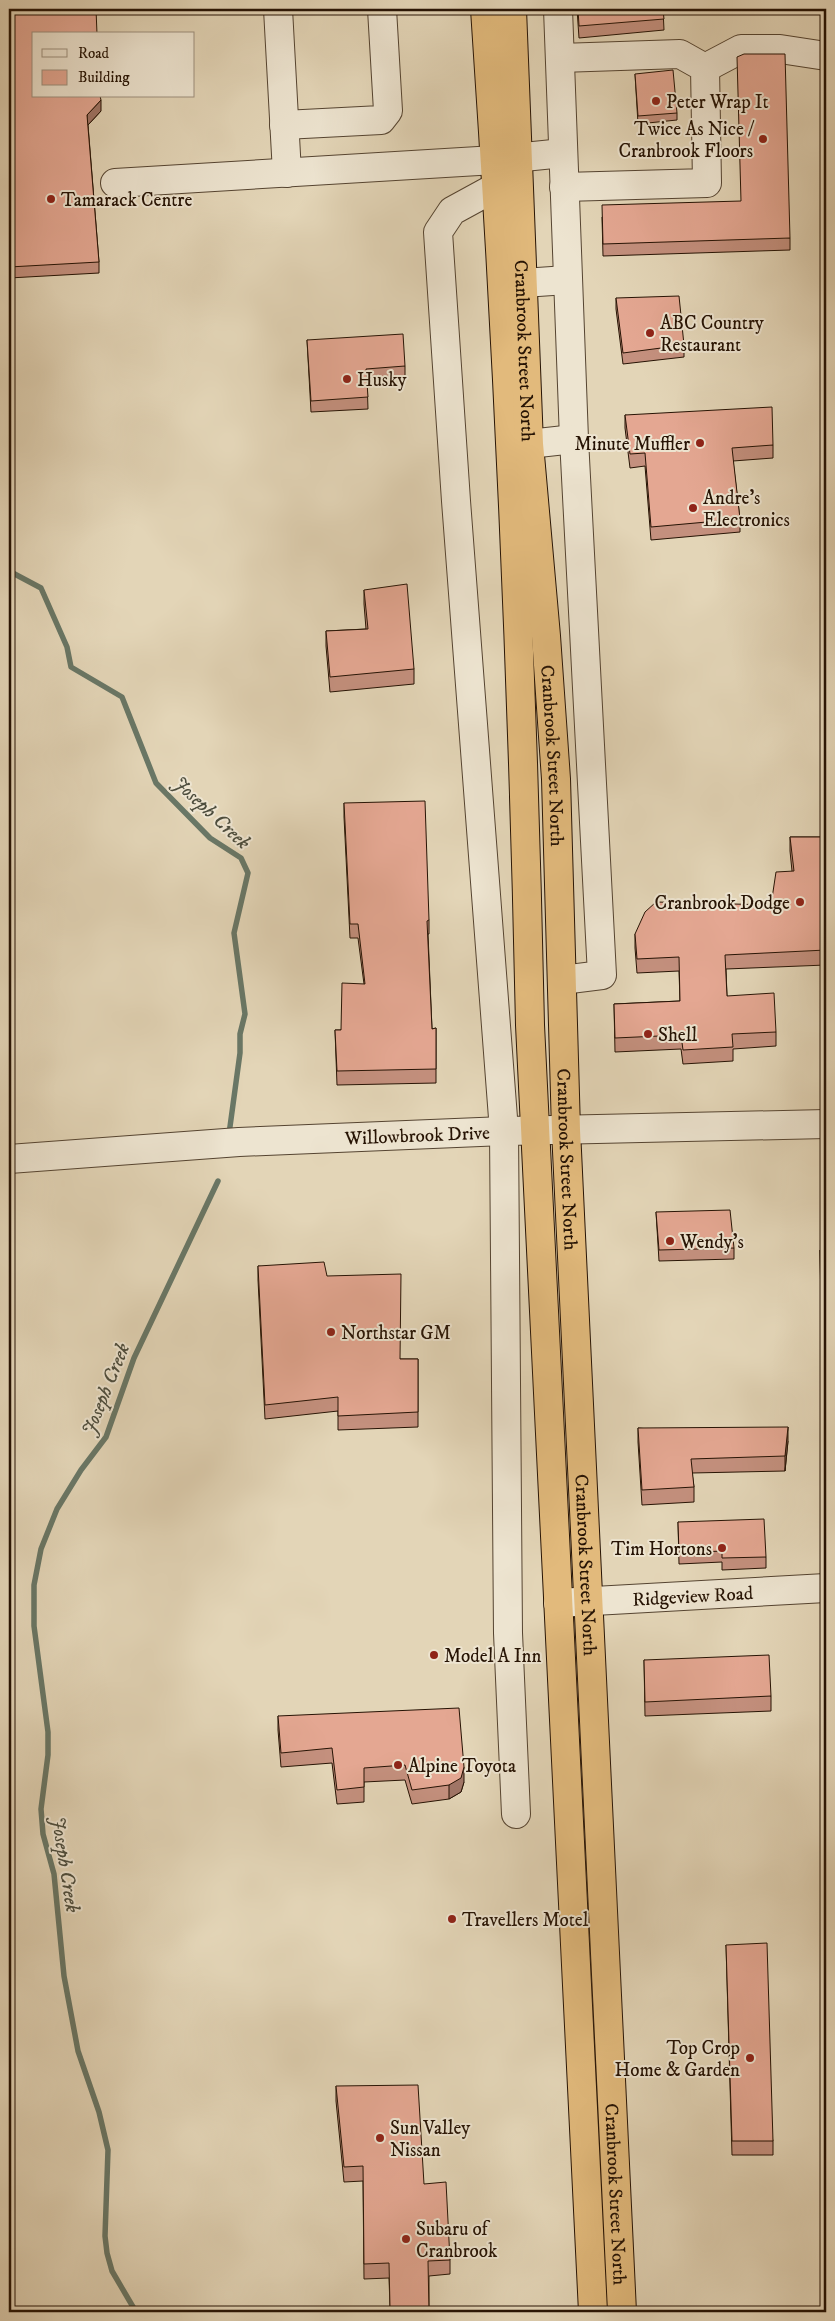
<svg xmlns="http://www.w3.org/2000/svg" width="835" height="2321" viewBox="0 0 835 2321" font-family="'IM FELL DW Pica',serif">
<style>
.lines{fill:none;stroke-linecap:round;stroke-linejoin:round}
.stream{stroke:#697766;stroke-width:5.5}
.minor-casing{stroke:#554431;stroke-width:30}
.highway-casing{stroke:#261304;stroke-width:30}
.minor{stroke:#ede4d0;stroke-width:28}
.highway{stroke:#e2ba7c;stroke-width:28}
.wall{fill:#c4907e;stroke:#261304}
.shaded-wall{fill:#a07566;stroke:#261304}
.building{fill:#e4a792;stroke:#261304}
.poi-dot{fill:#8f2418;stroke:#ede4d0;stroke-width:2}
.labels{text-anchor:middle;stroke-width:4;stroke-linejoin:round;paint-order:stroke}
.poi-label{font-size:19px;fill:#261304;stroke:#ede4d0;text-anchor:start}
.street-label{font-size:19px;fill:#261304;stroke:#ede4d0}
.water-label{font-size:20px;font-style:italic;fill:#4d4d3d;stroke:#ede4d0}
</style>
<rect width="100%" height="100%" fill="#e3d5b7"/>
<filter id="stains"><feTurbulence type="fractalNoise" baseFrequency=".004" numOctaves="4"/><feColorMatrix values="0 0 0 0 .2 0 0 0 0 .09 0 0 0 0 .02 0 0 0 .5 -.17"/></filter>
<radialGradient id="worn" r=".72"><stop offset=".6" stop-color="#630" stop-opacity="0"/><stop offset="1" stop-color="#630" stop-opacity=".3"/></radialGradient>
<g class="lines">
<g class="stream">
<polyline points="9,571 41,588 67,647 71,667 122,697 156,783 210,838 241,858 248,873 234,933 245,1014 240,1034 240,1053 229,1134"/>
<polyline points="136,2312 112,2271 107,2253 105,2236 108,2150 99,2112 78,2051 64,1976 54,1874 43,1834 41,1809 48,1755 48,1732 34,1626 34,1585 41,1549 57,1509 81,1470 106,1437 134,1358 218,1181"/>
</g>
<defs>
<g id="minor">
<polyline points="278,9 287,173"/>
<polyline points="558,9 574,439 602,975 562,980"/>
<polyline points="560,58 680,54 705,68 707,183 564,187"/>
<polyline points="705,68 741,49 780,49 826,56"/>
<polyline points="284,125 381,120 388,111 382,9"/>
<polyline points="115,183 495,160 563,153"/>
<polyline points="496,187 452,211 438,232 456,501 504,1131 508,1633 516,1814"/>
<polyline points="523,283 567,280"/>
<polyline points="529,444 574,439"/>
<path id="s1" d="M 9,1159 L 239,1142 L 504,1131 L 826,1124"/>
<path id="s2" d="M 558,1603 L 826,1588"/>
</g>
<g id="highway">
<path d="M 485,9 C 508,347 523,686 530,1025 L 593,2312"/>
<path id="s3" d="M 512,9 L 529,444 L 546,636 L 556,779 L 566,1130 L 622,2312"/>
</g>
</defs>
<use href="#minor" class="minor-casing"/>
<use href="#highway" class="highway-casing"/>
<use href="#minor" class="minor"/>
<use href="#highway" class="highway"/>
</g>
<g class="wall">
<polygon points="9,9 101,111 88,125 99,262 99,273 9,278"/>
<polygon points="577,9 663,9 664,30 579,38"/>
<polygon points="635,74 677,113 677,120 638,124"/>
<polygon points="602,217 790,238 790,250 603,256"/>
<polygon points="616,298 684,345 684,357 623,364 616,309"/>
<polygon points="307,340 405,366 405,377 367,380 368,409 311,412"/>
<polygon points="625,415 773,445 773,458 733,461 740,519 740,532 651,540 645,466 630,468 625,428"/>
<polygon points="364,590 414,669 414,684 330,692 326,646 326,631 366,629 364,604"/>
<polygon points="344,803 429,920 429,934 428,934 432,1029 436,1028 436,1083 337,1085 335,1030 341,1030 364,984 358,938 350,938 344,817"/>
<polygon points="790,837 826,837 826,965 726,969 727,996 776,1032 776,1046 733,1049 733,1061 683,1064 681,1049 615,1052 614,1004 680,1001 679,971 637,973 635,948 635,934 771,905 792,871 790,851"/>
<polygon points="656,1212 734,1248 734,1259 659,1261"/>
<polygon points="820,1250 826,1250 826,1307 821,1308"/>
<polygon points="258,1266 327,1276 400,1359 418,1359 418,1427 338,1430 338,1411 265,1419 258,1280"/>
<polygon points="638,1428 788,1441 785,1471 692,1473 694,1487 694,1502 642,1505 638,1442"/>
<polygon points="678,1522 766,1557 766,1568 722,1570 722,1562 679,1564"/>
<polygon points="644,1660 771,1696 771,1711 645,1716"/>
<polygon points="278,1716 464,1782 461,1792 449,1799 412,1804 405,1780 364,1782 364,1802 337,1804 332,1763 281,1767 278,1730"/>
<polygon points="726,1945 773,2141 773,2155 732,2155"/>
<polygon points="336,2086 424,2184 450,2260 450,2274 429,2276 429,2312 313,2312 313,2307 390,2307 389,2278 364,2279 363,2181 344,2182 336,2101"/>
</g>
<g class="shaded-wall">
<polygon points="101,100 101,111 87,126 87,115"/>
<polygon points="788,1427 788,1441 785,1471 785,1456"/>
<polygon points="464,1767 464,1782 461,1792 449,1799 449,1785"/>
</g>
<g class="building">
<polygon points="9,9 96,9 97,34 34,34 34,96 100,96 101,100 87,115 99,262 9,267"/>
<polygon points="578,9 663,9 664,19 579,26"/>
<polygon points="744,54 785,54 790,238 603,244 602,205 741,201 737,57"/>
<polygon points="673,70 677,113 638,116 635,74"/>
<polygon points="679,296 684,345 623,353 616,298"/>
<polygon points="403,334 405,366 366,369 368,397 311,401 307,340"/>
<polygon points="772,407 773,445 732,448 740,519 651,527 645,453 630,454 625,415"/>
<polygon points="407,584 414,669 330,677 326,631 368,629 364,590"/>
<polygon points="425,801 429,920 427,921 432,1029 436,1028 436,1069 337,1071 335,1030 341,1030 342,983 365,984 358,924 350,924 344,803"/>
<polygon points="790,837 826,837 826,950 725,955 727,996 774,993 776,1032 732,1034 733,1047 683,1050 681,1035 615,1038 614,1004 680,1001 679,957 637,959 635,934 645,912 656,902 771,905 776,872 794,871"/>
<polygon points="730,1210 734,1248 659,1250 656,1212"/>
<polygon points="820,1250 826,1250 826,1299 821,1300"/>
<polygon points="324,1262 327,1276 401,1274 400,1359 418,1359 418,1412 338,1416 338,1397 265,1405 258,1266"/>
<polygon points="788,1427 785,1456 691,1459 694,1487 642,1490 638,1428"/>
<polygon points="764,1519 766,1557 722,1558 722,1551 679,1553 678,1522"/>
<polygon points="769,1655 771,1696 645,1702 644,1660"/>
<polygon points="459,1708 464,1767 461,1778 449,1785 412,1790 405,1765 364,1768 364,1787 337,1790 332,1748 281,1753 278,1716"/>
<polygon points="767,1943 773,2141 732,2141 726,1945"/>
<polygon points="418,2085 424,2184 446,2182 450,2260 428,2261 429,2312 313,2312 313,2307 390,2307 389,2263 364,2264 363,2166 344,2167 336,2086"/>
</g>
<g class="poi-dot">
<circle cx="656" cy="101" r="5"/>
<circle cx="763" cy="139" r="5"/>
<circle cx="51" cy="199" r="5"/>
<circle cx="650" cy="333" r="5"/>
<circle cx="347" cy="379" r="5"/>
<circle cx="700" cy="443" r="5"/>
<circle cx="693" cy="508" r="5"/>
<circle cx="800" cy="902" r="5"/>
<circle cx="648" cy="1034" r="5"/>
<circle cx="670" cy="1241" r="5"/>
<circle cx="331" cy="1332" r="5"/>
<circle cx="722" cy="1548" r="5"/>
<circle cx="434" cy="1655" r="5"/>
<circle cx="398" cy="1765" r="5"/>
<circle cx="452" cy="1919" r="5"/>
<circle cx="750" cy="2058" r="5"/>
<circle cx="380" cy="2138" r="5"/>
<circle cx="406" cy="2239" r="5"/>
</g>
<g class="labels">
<g class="poi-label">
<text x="666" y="108">Peter Wrap It</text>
<text x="753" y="135" text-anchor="end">Twice As Nice /<tspan x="753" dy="22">Cranbrook Floors</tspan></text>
<text x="61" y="206">Tamarack Centre</text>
<text x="660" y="329">ABC Country<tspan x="660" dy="22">Restaurant</tspan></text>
<text x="357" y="386">Husky</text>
<text x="690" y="450" text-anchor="end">Minute Muffler</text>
<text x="703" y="504">Andre's<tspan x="703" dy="22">Electronics</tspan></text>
<text x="790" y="909" text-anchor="end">Cranbrook Dodge</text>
<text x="658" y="1041">Shell</text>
<text x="680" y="1248">Wendy's</text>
<text x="341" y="1339">Northstar GM</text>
<text x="712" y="1555" text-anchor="end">Tim Hortons</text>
<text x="444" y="1662">Model A Inn</text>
<text x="408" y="1772">Alpine Toyota</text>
<text x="462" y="1926">Travellers Motel</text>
<text x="740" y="2054" text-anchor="end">Top Crop<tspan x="740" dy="22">Home &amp; Garden</tspan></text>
<text x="390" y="2134">Sun Valley<tspan x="390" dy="22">Nissan</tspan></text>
<text x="416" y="2235">Subaru of<tspan x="416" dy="22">Cranbrook</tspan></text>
</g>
<g class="street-label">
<text dy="7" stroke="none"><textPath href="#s3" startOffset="342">Cranbrook Street North</textPath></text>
<text dy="7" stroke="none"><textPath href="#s3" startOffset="748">Cranbrook Street North</textPath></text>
<text dy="7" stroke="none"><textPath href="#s1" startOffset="409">Willowbrook Drive</textPath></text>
<text dy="7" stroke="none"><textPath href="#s3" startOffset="1152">Cranbrook Street North</textPath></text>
<text dy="7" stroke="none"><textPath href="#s3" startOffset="1558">Cranbrook Street North</textPath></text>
<text dy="7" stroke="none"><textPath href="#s2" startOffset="135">Ridgeview Road</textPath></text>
<text dy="7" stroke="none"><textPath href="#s3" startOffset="2188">Cranbrook Street North</textPath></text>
</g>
<g class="water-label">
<text transform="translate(212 812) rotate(43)" y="7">Joseph Creek</text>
<text transform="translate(105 1389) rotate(-68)" y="7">Joseph Creek</text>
<text transform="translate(66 1864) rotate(81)" y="7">Joseph Creek</text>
</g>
</g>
<rect width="835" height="2321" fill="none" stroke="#e3d5b7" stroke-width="30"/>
<rect x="10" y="10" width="815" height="2301" fill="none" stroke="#261304" stroke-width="2.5"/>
<rect x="15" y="15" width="805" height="2291" fill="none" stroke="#261304"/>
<rect x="32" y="32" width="162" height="65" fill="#ede4d0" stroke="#9d907e"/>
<rect x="42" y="49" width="25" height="8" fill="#ede4d0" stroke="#9d907e"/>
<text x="78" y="58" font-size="15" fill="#261304">Road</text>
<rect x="42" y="70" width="25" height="15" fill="#e4a792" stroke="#9d907e"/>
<text x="78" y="82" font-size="15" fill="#261304">Building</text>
<rect width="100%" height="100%" filter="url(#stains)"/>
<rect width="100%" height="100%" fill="url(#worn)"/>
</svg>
